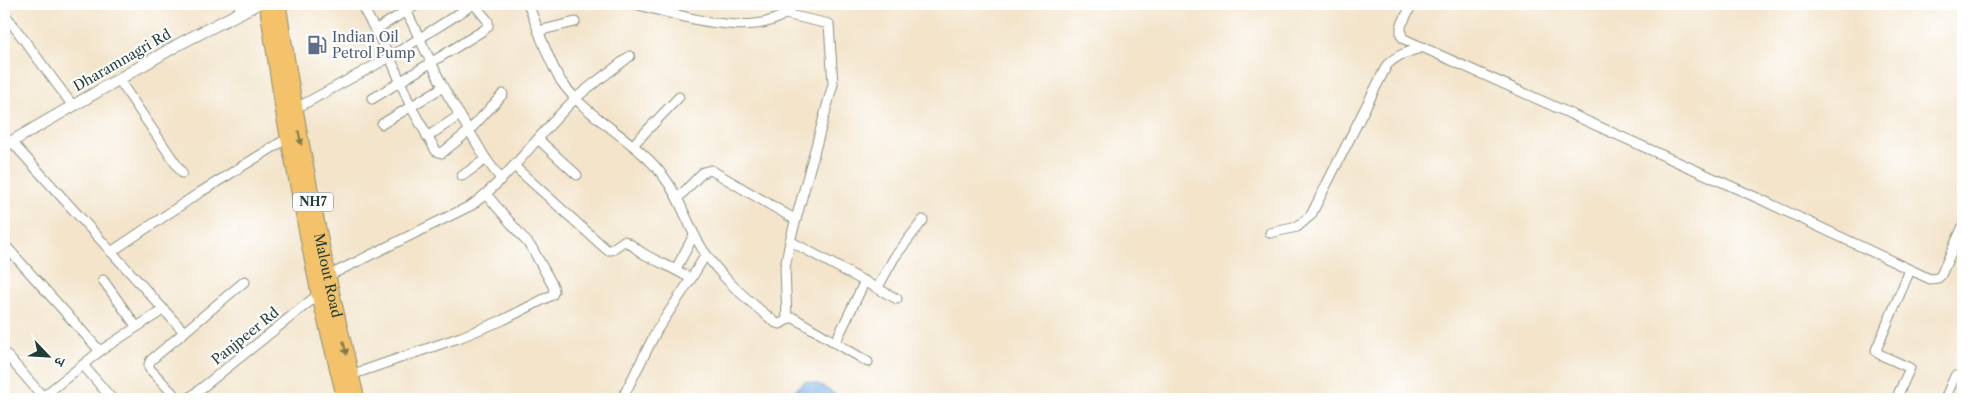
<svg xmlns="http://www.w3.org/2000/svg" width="1967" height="403" viewBox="0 0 1967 403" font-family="'Libre Caslon Text','Noto Serif Devanagari',serif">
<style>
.water{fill:#79abe4;stroke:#4c748c}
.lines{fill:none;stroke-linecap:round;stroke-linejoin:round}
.minor-casing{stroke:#89907f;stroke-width:11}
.tertiary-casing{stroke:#89907f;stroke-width:13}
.trunk-casing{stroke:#89907f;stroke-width:17}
.minor{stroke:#fff;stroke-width:9}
.tertiary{stroke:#fff;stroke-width:11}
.trunk{stroke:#f3c26a;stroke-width:15}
.oneway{fill:#7e794c}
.labels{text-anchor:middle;stroke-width:4.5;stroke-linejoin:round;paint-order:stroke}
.shield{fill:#fff;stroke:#627771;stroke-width:1}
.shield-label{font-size:12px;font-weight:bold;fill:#1f3d34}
.service-label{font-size:14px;fill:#4e5e75;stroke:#fff;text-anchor:start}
.street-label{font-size:14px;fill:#1f3d34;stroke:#fff}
</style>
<rect width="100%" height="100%" fill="#fff"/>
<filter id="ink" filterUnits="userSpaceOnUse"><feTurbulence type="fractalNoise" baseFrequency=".02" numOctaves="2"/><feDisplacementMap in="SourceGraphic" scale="10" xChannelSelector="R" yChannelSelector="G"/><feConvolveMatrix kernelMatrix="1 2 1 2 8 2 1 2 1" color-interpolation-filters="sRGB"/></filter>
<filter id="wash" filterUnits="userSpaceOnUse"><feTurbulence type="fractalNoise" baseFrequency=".0096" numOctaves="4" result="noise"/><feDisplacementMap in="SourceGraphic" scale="20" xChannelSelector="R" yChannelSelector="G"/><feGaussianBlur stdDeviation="1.12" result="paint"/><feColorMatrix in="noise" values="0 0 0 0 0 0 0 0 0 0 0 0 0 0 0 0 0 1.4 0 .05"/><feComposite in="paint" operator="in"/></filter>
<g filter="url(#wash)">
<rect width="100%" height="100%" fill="#f3e4ca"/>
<polygon class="water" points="806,381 821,385 842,399 783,399"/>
</g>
<g filter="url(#ink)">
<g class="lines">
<defs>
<g id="minor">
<polyline points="238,4 241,11"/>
<polyline points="361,4 390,57 411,107 436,151 442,153 469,131 503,94"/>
<polyline points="403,4 443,87 486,159 501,179"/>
<path d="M 528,4 C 539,30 546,57 561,81 C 588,120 636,139 664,177 C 678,195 684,214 694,234 C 712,271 745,298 776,323 L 780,324 L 790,318 L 794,318 L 868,362"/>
<path d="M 635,4 C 673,14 735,34 773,20 C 782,17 788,11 795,4"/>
<polyline points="1412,4 1401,26 1401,35 1404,39 1762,200 1930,279 1938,278 1941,275 1963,226"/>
<polyline points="4,13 73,106"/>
<polyline points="785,14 829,24 833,84 790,241 785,268 787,319"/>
<polyline points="375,30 418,4"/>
<polyline points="538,31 575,22"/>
<polyline points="119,80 182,173"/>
<polyline points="372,99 484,30 488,26 488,21 474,4"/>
<polyline points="293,110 390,57 474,4"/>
<polyline points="382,124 443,87"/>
<polyline points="427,137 460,115"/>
<polyline points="539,140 577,175"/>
<polyline points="11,141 184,332"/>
<polyline points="633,145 679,97"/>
<path d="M 514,166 L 607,250 L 611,250 L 624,241 C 631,243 637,250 644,254 C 660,263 676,269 691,279"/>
<polyline points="462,176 486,159"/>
<polyline points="678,198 703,172 711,170 796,220"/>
<path d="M 1270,233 L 1297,227 L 1311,215 L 1387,65 C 1397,54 1409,52 1423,47"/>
<polyline points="790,241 897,299"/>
<polyline points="4,244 100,351"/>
<polyline points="111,252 199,193 288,138"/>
<polyline points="676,269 694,235"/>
<path d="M 328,276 L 472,205 C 512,175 540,132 576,98 C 593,83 613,70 630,56"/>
<polyline points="103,280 136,326"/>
<polyline points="878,287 894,258 923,220"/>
<polyline points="835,343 865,281"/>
<polyline points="4,352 45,399"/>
<polyline points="83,365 112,399"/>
<polyline points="351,375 461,337 503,320 552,295 554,291 553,286 532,248 486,194"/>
<polyline points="40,399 100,351 163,310"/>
<polyline points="178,399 149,368 149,364 151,360 245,281"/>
<polyline points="188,399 319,294"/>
<polyline points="622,399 657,330 691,279 706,254"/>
<polyline points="1896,399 1910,368 1879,354 1876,350 1910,270"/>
<polyline points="1945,399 1955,376"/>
</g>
<polyline id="tertiary" points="4,146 181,43 257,4"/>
<g id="trunk">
<polyline points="267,4 284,115 319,294 345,399"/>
<path id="s1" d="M 278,4 C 298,137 324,269 357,399"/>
</g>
</defs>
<use href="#minor" class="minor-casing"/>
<use href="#tertiary" class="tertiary-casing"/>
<use href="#trunk" class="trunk-casing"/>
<use href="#minor" class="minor"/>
<use href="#tertiary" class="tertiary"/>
<use href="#trunk" class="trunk"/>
</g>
<defs><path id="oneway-solid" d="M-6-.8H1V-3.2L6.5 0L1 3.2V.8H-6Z" transform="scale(1.25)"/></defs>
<g class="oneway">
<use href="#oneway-solid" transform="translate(300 138) rotate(78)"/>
<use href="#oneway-solid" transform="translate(345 348) rotate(77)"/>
</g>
</g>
<defs>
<symbol id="fuel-bare" viewBox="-9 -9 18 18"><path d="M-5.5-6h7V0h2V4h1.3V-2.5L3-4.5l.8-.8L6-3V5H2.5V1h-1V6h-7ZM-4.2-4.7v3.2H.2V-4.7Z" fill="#5c6f8a" stroke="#fff" stroke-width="2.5" paint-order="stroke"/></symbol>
</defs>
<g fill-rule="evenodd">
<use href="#fuel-bare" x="303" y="31" width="28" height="28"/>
</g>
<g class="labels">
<rect class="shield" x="293" y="192.5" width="40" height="19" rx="4"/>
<g class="shield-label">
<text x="313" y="206">NH7</text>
</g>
<g class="service-label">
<text x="332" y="42">Indian Oil<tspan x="332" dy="16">Petrol Pump</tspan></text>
</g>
<g class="street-label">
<text transform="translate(122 60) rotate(-30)" y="5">Dharamnagri Rd</text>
<text dy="5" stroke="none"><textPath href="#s1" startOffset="276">Malout Road</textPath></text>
<text transform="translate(245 336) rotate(-39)" y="5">Panjpeer Rd</text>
</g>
</g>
<rect width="1967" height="403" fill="none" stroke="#fff" stroke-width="20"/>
<g transform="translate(48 356) rotate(115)" stroke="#ffffff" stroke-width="4" paint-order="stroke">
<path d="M0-4L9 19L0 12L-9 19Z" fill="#1f3d34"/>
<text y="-8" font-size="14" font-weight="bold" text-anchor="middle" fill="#1f3d34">उ</text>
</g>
</svg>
